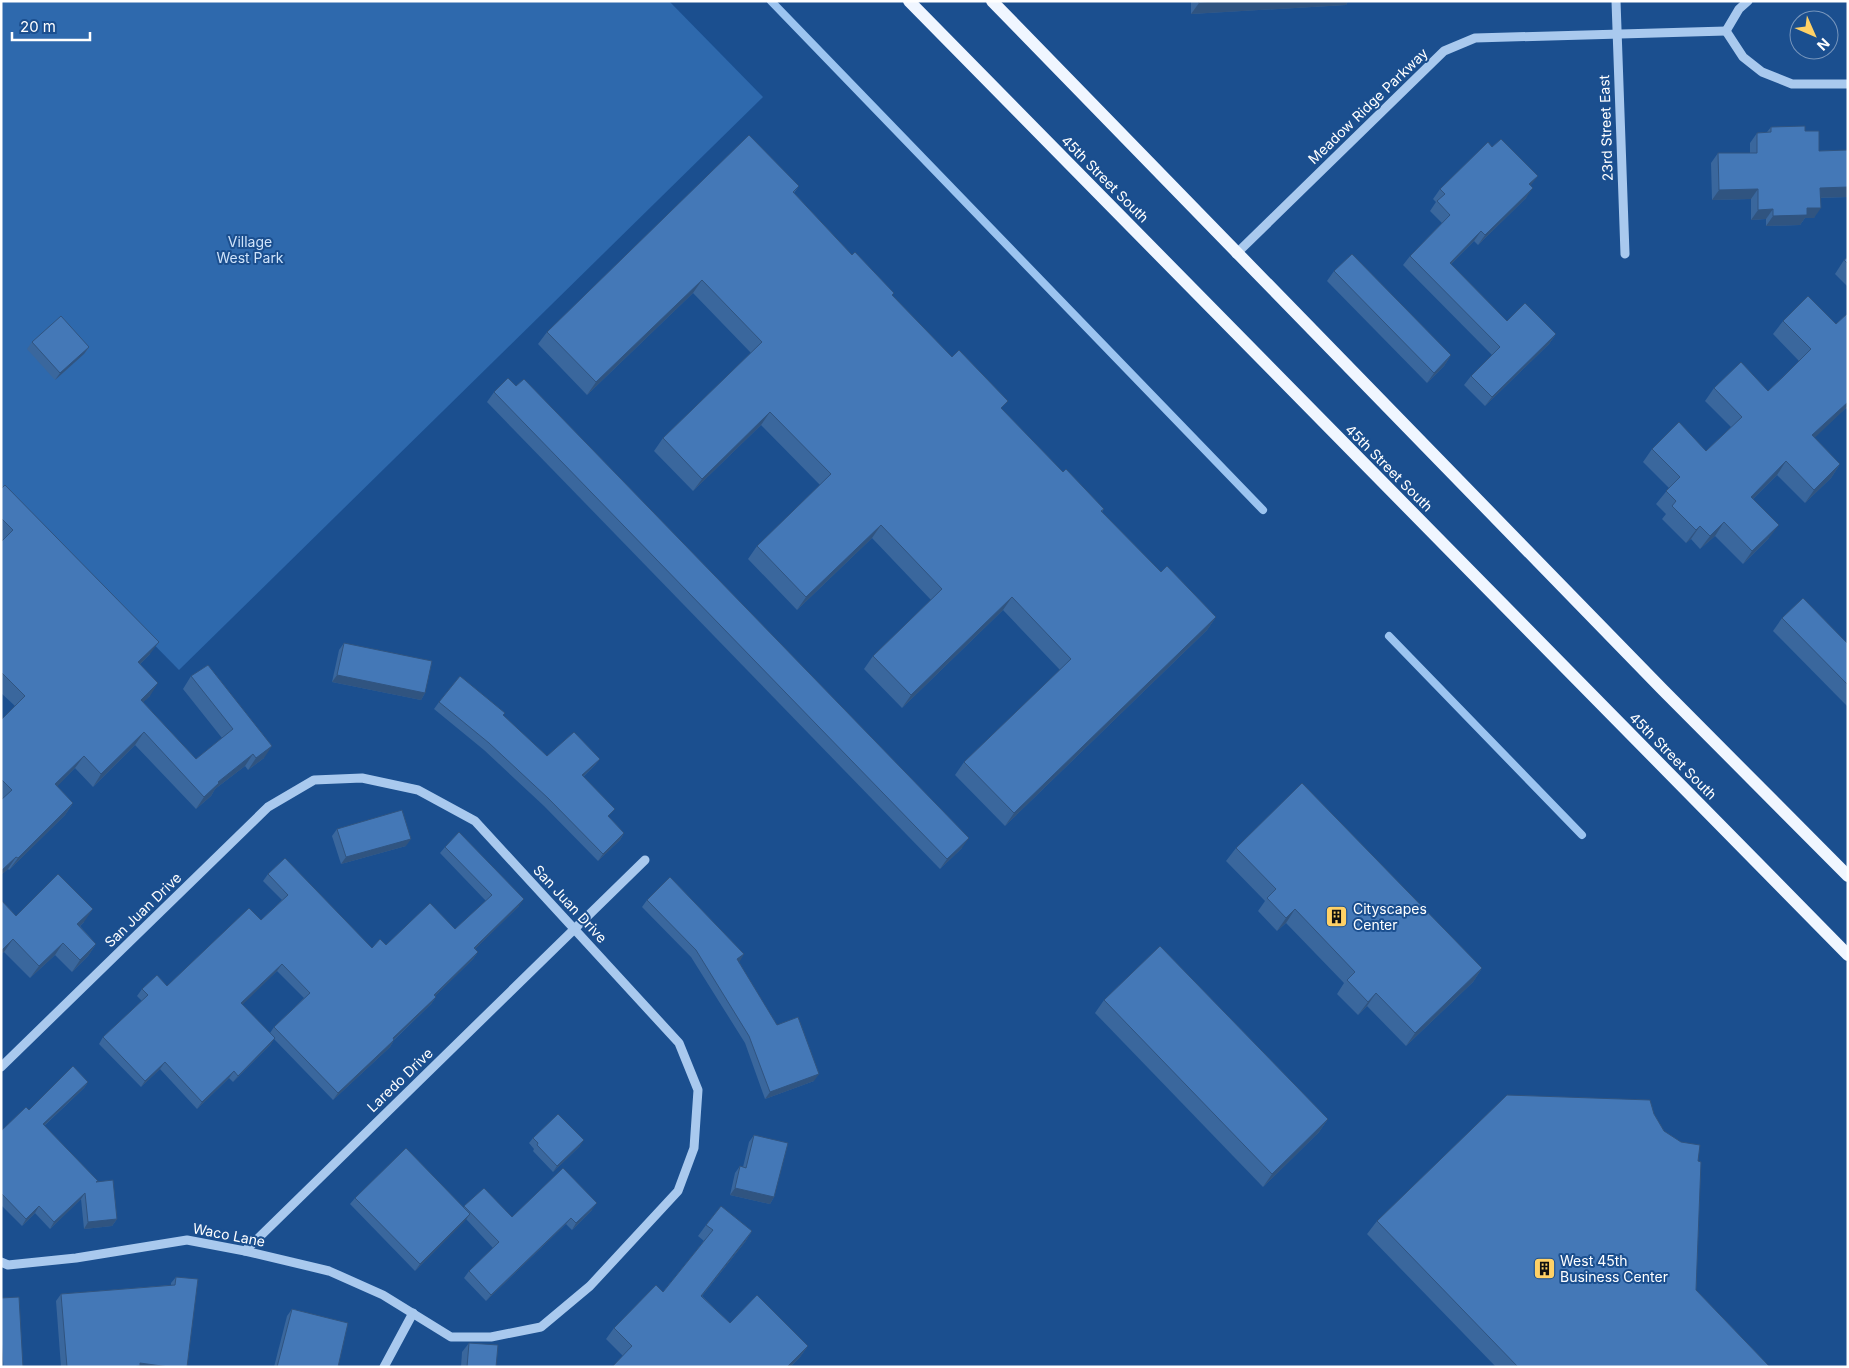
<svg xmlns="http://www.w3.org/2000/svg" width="1849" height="1368" viewBox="0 0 1849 1368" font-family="Inter,sans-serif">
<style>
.green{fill:#2e69ad}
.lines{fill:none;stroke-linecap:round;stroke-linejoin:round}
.stream{stroke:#9cc4f0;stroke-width:8}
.minor{stroke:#a9c9ee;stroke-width:9}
.major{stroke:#f0f6ff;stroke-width:12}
.wall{fill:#3a679d;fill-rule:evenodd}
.shaded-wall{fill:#305480}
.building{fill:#4478b7;stroke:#305480}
.labels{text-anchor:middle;stroke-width:4;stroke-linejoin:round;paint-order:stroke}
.street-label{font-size:14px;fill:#fff;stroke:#1b4f8f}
.park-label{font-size:14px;fill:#cfe3fa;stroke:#1b4f8f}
.poi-label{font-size:14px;fill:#fff;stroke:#1b4f8f;text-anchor:start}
</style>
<rect width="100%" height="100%" fill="#1b4f8f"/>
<polygon class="green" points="1,1 669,1 763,97 179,670 1,489"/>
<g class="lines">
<g class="stream">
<polyline points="771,1 1263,510"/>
<polyline points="1389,636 1582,835"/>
</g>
<g class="minor">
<polyline points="1616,1 1625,254"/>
<polyline points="1726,31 1743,57 1762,72 1792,84 1848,84"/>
<polyline points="1726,31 1739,9 1748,1"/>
<polyline points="1236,254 1444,51 1475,38 1726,31"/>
<polyline points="1,1067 268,807 314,780 362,778 418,790 475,821 679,1043 698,1090 694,1148 678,1191 590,1286 541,1327 491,1337 451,1337 383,1295 329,1271 245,1251 187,1240 76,1258 8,1265 1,1262"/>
<polyline points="245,1251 645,860"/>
<polyline points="384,1367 413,1313"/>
</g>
<g class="major">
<polyline points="909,1 1848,955"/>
<polyline points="992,1 1663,690 1848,876"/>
</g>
</g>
<g class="wall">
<polygon points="1191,1 1348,1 1346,5 1191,14"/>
<polygon points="1771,127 1805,131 1819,151 1848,150 1848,197 1821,198 1814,218 1805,218 1800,225 1766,226 1766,219 1751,220 1751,199 1712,200 1711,163 1718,153 1750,153 1750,143 1757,133 1767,132"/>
<polygon points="1492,147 1531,186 1526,198 1478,245 1474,241 1451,264 1507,321 1556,334 1549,344 1485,406 1464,385 1471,376 1492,355 1403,265 1410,256 1442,223 1430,211 1436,202 1433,199 1440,189"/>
<polygon points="799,186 794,193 852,255 1063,472 1104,509 1102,512 1161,572 1216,617 1207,630 1005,826 955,775 964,762 1060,670 1003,610 902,708 864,669 873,656 931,600 872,538 797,610 748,559 757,546 820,485 761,425 693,491 654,451 663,438 751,353 693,293 587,395 538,344 547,332"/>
<polygon points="1848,257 1848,287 1835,274 1844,260"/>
<polygon points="1334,271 1451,355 1444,366 1427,383 1327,281"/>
<polygon points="1848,313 1848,410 1846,408 1814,437 1840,464 1831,478 1805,503 1777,475 1753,499 1769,538 1743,564 1715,536 1700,549 1691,539 1686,543 1662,519 1666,514 1656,504 1669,488 1643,462 1652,449 1706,451 1731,427 1705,401 1714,388 1768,391 1799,361 1773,334 1783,321 1836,324"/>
<polygon points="32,342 89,347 84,354 55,380 27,349"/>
<polygon points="494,392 962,848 940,869 487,402"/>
<polygon points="1,489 150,654 140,664 150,696 143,702 196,759 222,738 183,689 191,676 264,758 248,770 245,766 215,789 211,796 196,809 135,745 93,787 75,768 57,786 73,803 65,815 9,870 8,869 1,875 1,720 15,706 1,693 1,542 3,540 1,539"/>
<polygon points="1782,618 1848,644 1848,707 1773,631"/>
<polygon points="344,643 425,693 421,700 332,682 339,650"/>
<polygon points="439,702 503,715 547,756 600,759 595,765 583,777 609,817 624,833 620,840 598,861 544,806 484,750 434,709"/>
<polygon points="337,829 406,846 341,864 332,836"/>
<path d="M 445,847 L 519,906 L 475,949 L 478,952 L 473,959 L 435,996 L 436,997 L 431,1004 L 394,1040 L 390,1047 L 333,1100 L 274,1039 L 270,1045 L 233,1082 L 229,1078 L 197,1109 L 160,1069 L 141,1087 L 99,1044 L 103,1037 L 142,1001 L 137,996 L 142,989 L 167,986 L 261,920 L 282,900 L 263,881 L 268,874 L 372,948 L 386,945 L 455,929 L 486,901 L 440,853 ZM 277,971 L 304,998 L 274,1027 L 270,1033 L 242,1004 Z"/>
<polygon points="1236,848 1482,968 1473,982 1406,1046 1367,1006 1358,1015 1337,994 1344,983 1286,923 1277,931 1258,911 1265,901 1226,861"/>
<polygon points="1,900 16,916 84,922 80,926 96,944 88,956 72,972 55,955 30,978 4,952 1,954"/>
<polygon points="647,900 740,961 738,962 777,1025 814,1081 765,1099 745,1043 691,957 642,907"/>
<polygon points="1104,1000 1328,1119 1319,1132 1263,1187 1095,1013"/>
<polygon points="88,1082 84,1088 44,1126 97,1182 117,1219 112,1226 84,1229 81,1199 50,1229 35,1213 22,1226 1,1205 1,1131 29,1110"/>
<polygon points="1654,1114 1664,1131 1698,1161 1696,1290 1770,1367 1496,1367 1367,1234 1377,1221"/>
<polygon points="754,1135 774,1197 770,1204 730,1195 735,1173 740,1166 743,1167 749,1142"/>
<polygon points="533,1138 580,1146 553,1172 533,1151 534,1149 529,1143"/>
<polygon points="355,1198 464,1208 464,1206 512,1217 592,1210 572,1230 566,1224 486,1301 464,1278 469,1271 493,1248 466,1219 415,1271 350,1204"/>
<polygon points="706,1225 752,1231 745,1242 702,1296 730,1323 808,1346 800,1357 790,1367 612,1367 623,1356 606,1339 614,1328 663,1292 704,1241 698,1236"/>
<polygon points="176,1277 187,1367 61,1367 56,1301 61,1294 171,1285 171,1283"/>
<polygon points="1,1298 23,1367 1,1367"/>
<polygon points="292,1309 338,1367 274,1367 287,1316"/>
<polygon points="469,1343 496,1367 461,1367 462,1352"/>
</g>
<g class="shaded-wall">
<polygon points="1236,1 1348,1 1346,5 1191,14 1199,3"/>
<polygon points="1538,176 1531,185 1522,194 1529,184"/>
<polygon points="1848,187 1848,197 1813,198 1820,188"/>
<polygon points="1533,188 1526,198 1478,245 1485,235"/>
<polygon points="1758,189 1751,199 1712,200 1719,190"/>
<polygon points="1807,208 1821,208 1814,218 1805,218 1800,225 1766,226 1773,216"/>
<polygon points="1773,209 1766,219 1751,220 1758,210"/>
<polygon points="1481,231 1474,241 1443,272 1450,263"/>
<polygon points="702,280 693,293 587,395 596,382"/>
<polygon points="1556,334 1549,344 1485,406 1492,397"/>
<polygon points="89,347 84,354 55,380 60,373"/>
<polygon points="1451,355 1444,366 1427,383 1434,373"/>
<polygon points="1848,402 1848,405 1846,408 1803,449 1812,435"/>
<polygon points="770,412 761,425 693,491 702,479"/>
<polygon points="1786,461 1777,475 1742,510 1751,497"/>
<polygon points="1840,464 1831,478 1805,503 1814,490"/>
<polygon points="1724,522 1715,536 1700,549 1710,536"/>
<polygon points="881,525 872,538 797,610 806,597"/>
<polygon points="1779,525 1769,538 1743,564 1752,551"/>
<polygon points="1700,526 1691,539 1686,543 1696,530"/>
<polygon points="1012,597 1003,610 902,708 911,695"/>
<polygon points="1216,617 1207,630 1005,826 1014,813"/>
<polygon points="159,642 150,654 129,675 138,662"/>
<polygon points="337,675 425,693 421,700 332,682"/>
<polygon points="158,683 150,696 132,713 141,700"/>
<polygon points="144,732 135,745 93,787 101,774"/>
<polygon points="272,746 264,758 248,770 256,758"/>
<polygon points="253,754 245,766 215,789 211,796 196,809 204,797 218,782"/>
<polygon points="84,756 75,768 47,797 55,784"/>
<polygon points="600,759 595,765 577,782 582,775"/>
<polygon points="73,803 65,815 9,870 18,858"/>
<polygon points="624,833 620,840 598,861 603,854"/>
<polygon points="969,838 962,848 940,869 947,859"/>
<polygon points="411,839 406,846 341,864 346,857"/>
<polygon points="16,857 8,869 1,875 1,871"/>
<polygon points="524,899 519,906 469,955 474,948"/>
<polygon points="93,909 84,922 69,936 77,924"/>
<polygon points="1295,909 1286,923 1277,931 1286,918"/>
<polygon points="13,939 4,952 1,954 1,951"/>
<polygon points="63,943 55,955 30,978 39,966"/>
<polygon points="96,944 88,956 72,972 80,960"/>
<polygon points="478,952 473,959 429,1002 434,995"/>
<polygon points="744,954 740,961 732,966 737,959"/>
<polygon points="282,964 277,971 237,1010 241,1003"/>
<polygon points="1482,968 1473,982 1406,1046 1415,1033"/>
<polygon points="1376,993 1367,1006 1358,1015 1368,1002"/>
<polygon points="436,997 431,1004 388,1045 393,1038"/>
<polygon points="275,1038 270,1045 233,1082 238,1076"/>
<polygon points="394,1040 390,1047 333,1100 338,1093"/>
<polygon points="165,1062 160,1069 141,1087 145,1081"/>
<polygon points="234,1071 229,1078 197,1109 202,1102"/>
<polygon points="819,1074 814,1081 765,1099 770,1092"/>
<polygon points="88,1082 84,1088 38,1131 43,1124"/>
<polygon points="1328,1119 1319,1132 1263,1187 1272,1174"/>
<polygon points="584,1140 580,1146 553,1172 557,1166"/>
<polygon points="735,1188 774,1197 770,1204 730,1195"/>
<polygon points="85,1193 81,1199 50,1229 54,1222"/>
<polygon points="597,1203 592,1210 572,1230 576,1223"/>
<polygon points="39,1206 35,1213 22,1226 26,1219"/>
<polygon points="470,1214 465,1221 415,1271 420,1264"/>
<polygon points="571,1218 566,1224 486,1301 491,1295"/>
<polygon points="117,1219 112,1226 84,1229 88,1222"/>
<polygon points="752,1231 745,1242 693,1307 701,1296"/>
<polygon points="808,1346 800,1357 790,1367 787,1367"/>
<polygon points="140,1363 169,1367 131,1367"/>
</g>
<g class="building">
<polygon points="1198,1 1236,1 1199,3"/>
<polygon points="1805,126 1805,131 1819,131 1819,151 1848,150 1848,187 1820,188 1821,208 1807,208 1807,215 1773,216 1773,209 1758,210 1758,189 1719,190 1718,153 1757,153 1757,133 1771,132 1771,127"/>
<polygon points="749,135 799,186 793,192 852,255 855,252 894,293 892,295 952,357 959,350 1008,401 1001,408 1063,472 1066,469 1104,509 1101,511 1161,572 1167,566 1216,617 1014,813 964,762 1071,659 1012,597 911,695 873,656 942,589 881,525 806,597 757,546 831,474 770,412 702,479 663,438 762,342 702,280 596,382 547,332"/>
<polygon points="1501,139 1538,176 1529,184 1533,188 1485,235 1481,231 1450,263 1507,321 1525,303 1556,334 1492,397 1471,376 1500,347 1410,256 1450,215 1437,201 1445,194 1440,189 1488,142 1492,147"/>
<polygon points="1352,254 1451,355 1434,373 1334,271"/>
<polygon points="1848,257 1848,264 1844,260"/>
<polygon points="1808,296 1836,324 1848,313 1848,402 1812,435 1840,464 1814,490 1786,461 1751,497 1779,525 1752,551 1724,522 1710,536 1700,526 1696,530 1672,506 1676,501 1666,491 1680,477 1652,449 1679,422 1706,451 1742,417 1714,388 1741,362 1768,391 1783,377 1811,349 1783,321"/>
<polygon points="61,316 89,347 60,373 32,342"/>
<polygon points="508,378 516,386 524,379 969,838 947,859 494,392"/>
<polygon points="5,485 159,642 138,662 158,683 141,700 196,759 233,729 191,676 208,665 272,746 256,758 253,754 218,782 219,783 204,797 144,732 101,774 84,756 55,784 73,803 18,858 16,857 1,871 1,800 12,790 1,779 1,720 25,696 1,672 1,542 13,530 1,518 1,489"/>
<polygon points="1803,598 1848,644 1848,685 1782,618"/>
<polygon points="344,643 432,661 425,693 337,675"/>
<polygon points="460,676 505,713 503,715 547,756 574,732 600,759 582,775 615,809 608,816 624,833 603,854 549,799 489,743 439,702"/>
<polygon points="1302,783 1482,968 1415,1033 1376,993 1368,1002 1347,980 1355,972 1295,909 1286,918 1267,898 1276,889 1236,848"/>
<polygon points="402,810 411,839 346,857 337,829"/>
<polygon points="459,832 524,899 474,948 478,952 434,995 436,997 393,1038 394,1040 338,1093 274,1027 310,993 282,964 241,1003 275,1038 238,1076 234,1071 202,1102 165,1062 145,1081 103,1037 148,995 142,989 157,975 167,986 249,908 261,920 288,895 268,874 285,858 372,948 380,939 386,945 430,903 455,929 492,895 445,847"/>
<polygon points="58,874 93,909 77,924 96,944 80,960 63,943 39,966 13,939 1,951 1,900 16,916"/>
<polygon points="670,877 744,954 737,959 777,1025 798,1017 819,1074 770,1092 749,1036 696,950 647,900"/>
<polygon points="1160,946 1328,1119 1272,1174 1104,1000"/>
<polygon points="73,1066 88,1082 43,1124 98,1181 96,1182 113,1180 117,1219 88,1222 85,1193 54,1222 39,1206 26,1219 1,1193 1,1131 26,1107 29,1110"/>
<polygon points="1507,1095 1650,1100 1654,1114 1664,1131 1681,1142 1700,1145 1698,1161 1701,1162 1696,1290 1770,1367 1518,1367 1377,1221"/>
<polygon points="558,1114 584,1140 557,1166 537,1145 538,1143 533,1138"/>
<polygon points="754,1135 788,1143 774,1197 735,1188 740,1166 746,1168"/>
<polygon points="406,1148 470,1214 420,1264 355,1198"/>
<polygon points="563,1168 597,1203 576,1223 571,1218 491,1295 469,1271 499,1242 464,1206 484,1188 512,1217"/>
<polygon points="721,1206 752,1231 701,1296 730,1323 757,1295 808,1346 787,1367 612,1367 632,1346 614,1328 656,1285 663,1292 713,1230 706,1225"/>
<polygon points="176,1277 198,1279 187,1367 169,1367 140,1363 140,1366 131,1367 67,1367 61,1294 175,1285"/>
<polygon points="19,1297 23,1367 3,1367 1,1337 1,1298"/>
<polygon points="292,1309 348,1323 338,1367 277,1367"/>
<polygon points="469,1343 498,1345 496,1367 467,1367"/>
</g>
<defs>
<symbol id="building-square" viewBox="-11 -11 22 22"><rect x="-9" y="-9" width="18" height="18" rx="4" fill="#ffd166" stroke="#1b4f8f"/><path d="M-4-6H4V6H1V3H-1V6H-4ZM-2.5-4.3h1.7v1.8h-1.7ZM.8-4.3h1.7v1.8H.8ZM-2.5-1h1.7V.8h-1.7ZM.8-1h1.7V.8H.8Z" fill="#111"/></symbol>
</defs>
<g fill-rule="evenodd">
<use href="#building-square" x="1324" y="904" width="25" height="25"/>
<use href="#building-square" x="1532" y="1256" width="25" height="25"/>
</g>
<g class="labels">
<g class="street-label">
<text transform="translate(1368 106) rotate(-44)" y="5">Meadow Ridge Parkway</text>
<text transform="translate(1606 128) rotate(-92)" y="5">23rd Street East</text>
<text transform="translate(1105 179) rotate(45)" y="5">45th Street South</text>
<text transform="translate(1389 468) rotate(45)" y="5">45th Street South</text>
<text transform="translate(1673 756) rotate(45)" y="5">45th Street South</text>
<text transform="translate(570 904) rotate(47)" y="5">San Juan Drive</text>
<text transform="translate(143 910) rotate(-44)" y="5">San Juan Drive</text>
<text transform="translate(400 1080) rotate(-44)" y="5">Laredo Drive</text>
<text transform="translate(229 1235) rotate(11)" y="5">Waco Lane</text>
</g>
<g class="park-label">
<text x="250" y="247">Village<tspan x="250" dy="16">West Park</tspan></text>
</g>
<g class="poi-label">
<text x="1353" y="914">Cityscapes<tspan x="1353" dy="16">Center</tspan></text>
<text x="1560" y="1266">West 45th<tspan x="1560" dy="16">Business Center</tspan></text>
</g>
</g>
<rect width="1849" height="1368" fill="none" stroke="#ffffff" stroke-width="5"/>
<g transform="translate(1814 35) rotate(135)"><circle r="24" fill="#1b4f8f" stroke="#7695bc"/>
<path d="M0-4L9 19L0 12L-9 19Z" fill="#ffd166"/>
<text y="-8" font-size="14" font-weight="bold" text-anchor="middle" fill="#ffffff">N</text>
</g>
<path d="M12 32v8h78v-8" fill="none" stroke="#ffffff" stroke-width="2.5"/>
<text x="20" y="32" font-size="15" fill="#ffffff" stroke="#1b4f8f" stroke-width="4" paint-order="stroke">20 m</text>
</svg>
